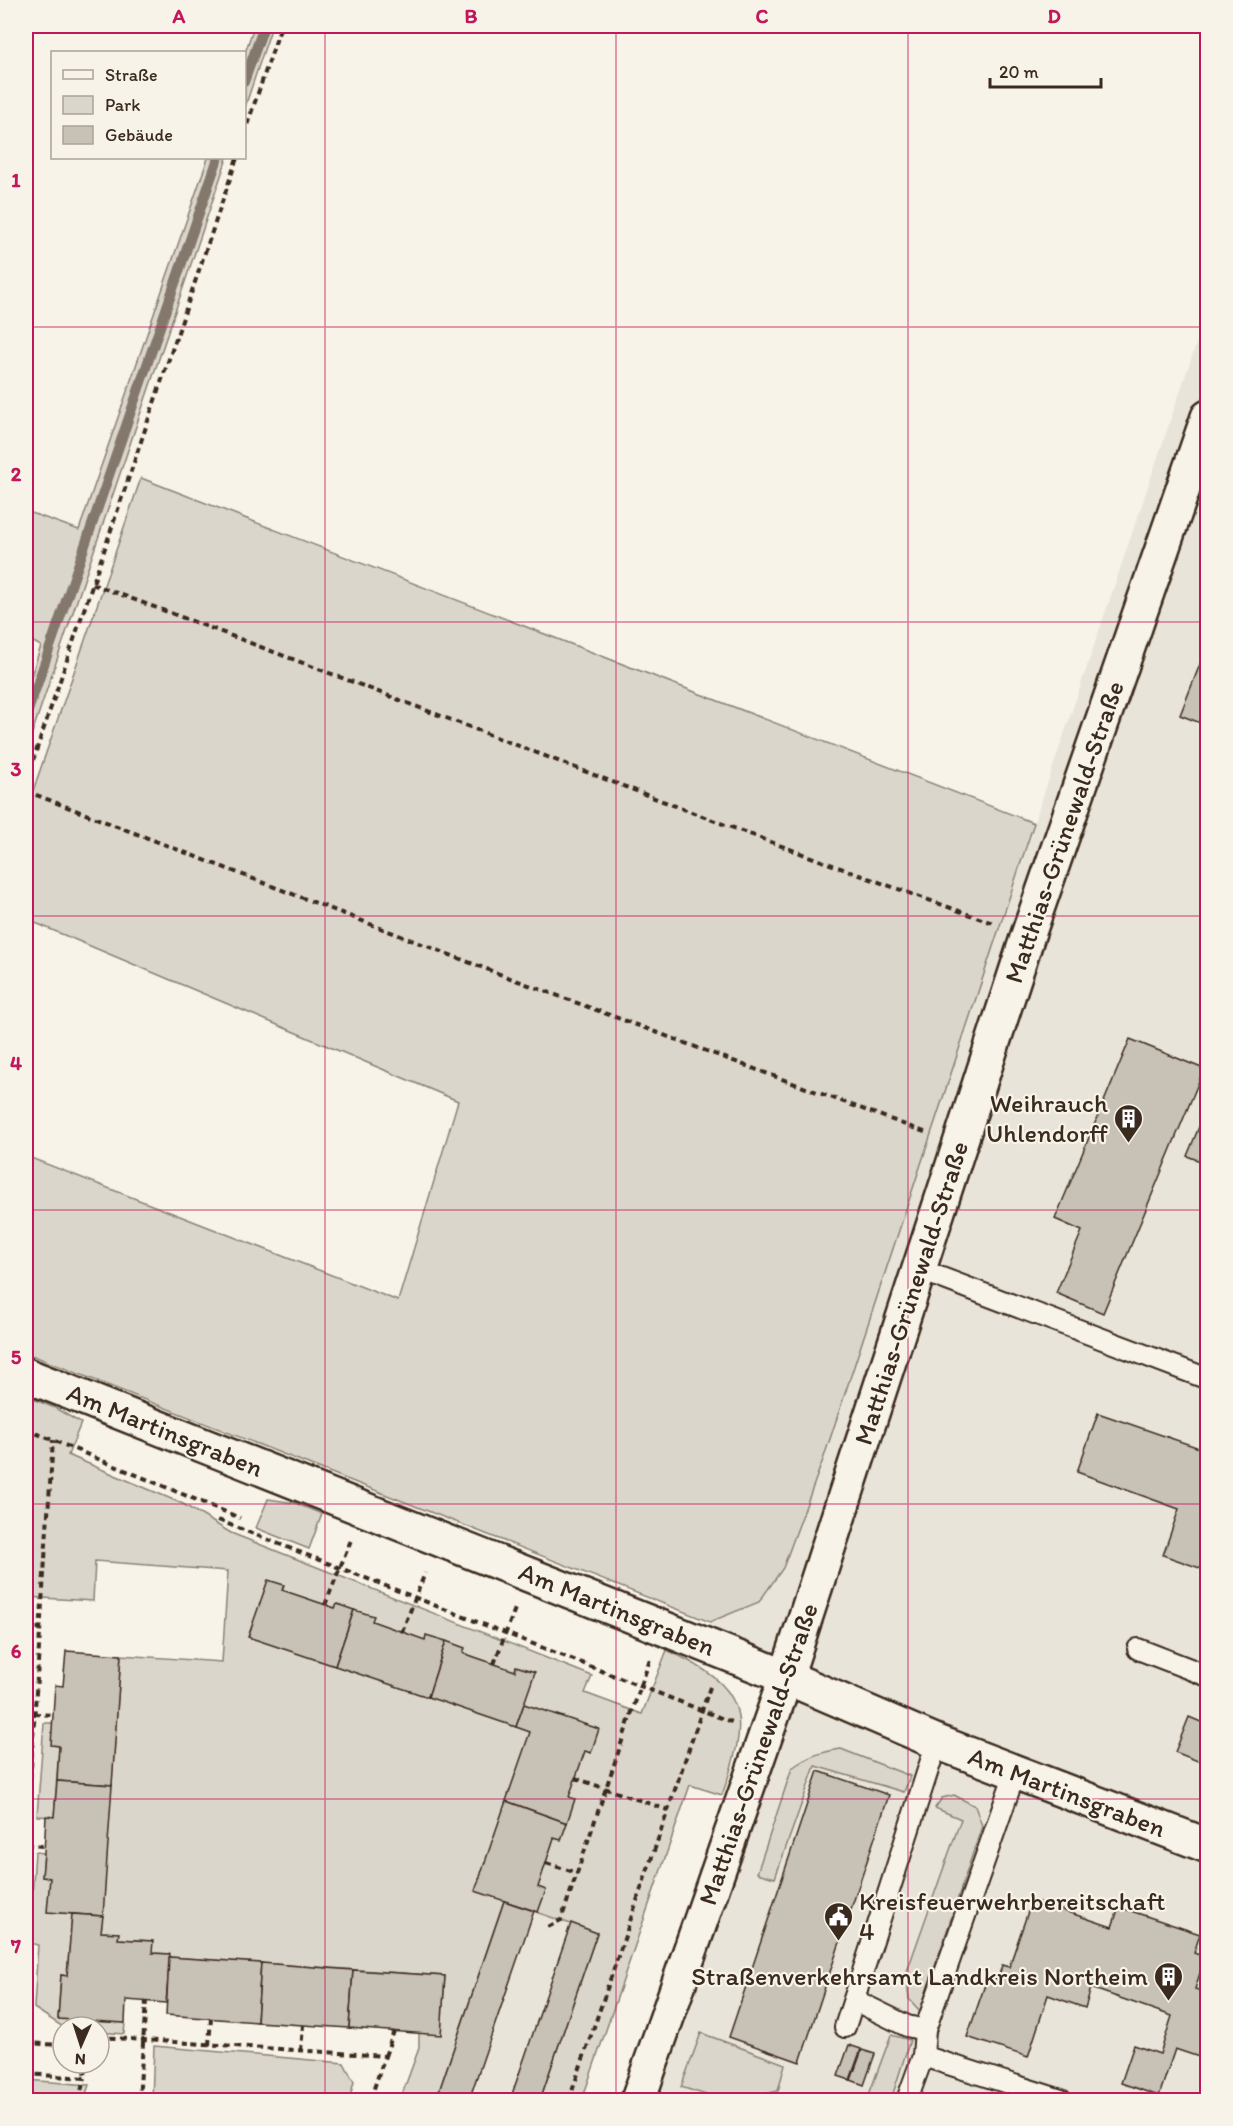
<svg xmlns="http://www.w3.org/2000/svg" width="1233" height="2126" viewBox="0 0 1233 2126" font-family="Itim,sans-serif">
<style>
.built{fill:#e9e4d9}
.green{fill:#dbd6cb;stroke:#8b8074;stroke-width:1.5}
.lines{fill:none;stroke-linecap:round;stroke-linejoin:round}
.stream{stroke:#84786c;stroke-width:10}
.building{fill:#c8c1b6;stroke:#3b2a1e;stroke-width:1.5}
.lane-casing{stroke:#3b2a1e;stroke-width:24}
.street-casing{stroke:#3b2a1e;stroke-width:38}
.path{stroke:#3b2a1e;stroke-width:4;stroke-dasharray:6 4.5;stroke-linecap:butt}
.lane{stroke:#f7f3e8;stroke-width:20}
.street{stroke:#f7f3e8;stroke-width:33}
.grid{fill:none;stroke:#c2185b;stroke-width:1.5;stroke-opacity:0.55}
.labels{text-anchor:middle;stroke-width:4.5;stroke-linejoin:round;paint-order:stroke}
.street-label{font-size:26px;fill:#3b2a1e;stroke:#f7f3e8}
.poi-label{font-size:26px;fill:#3b2a1e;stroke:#f7f3e8;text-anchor:end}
.neatline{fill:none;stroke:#c2185b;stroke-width:2}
.grid-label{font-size:20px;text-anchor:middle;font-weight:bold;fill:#c2185b}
</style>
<rect width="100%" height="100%" fill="#f7f3e8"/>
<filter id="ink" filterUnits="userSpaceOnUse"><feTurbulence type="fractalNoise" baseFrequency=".0167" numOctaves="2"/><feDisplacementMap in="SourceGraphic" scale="12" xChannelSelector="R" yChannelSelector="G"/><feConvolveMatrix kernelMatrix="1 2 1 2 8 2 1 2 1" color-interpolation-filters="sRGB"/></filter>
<g filter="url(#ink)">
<g class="built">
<polygon points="1207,312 1207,2100 649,2100 799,1666 707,1630 710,1622 759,1602 824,1457 1034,823"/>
<polygon points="504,1901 597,1933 540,2100 436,2100"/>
</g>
<g class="green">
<polygon points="254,26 272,26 245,107 245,53"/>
<polygon points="208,158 227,158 26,751 26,691 41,646 26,638 26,511 79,530"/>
<polygon points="141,478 1034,823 824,1457 783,1568 759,1602 710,1622 26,1353 26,1156 398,1301 458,1101 26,919 26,811"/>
<path d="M 26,1396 L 55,1408 L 81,1423 L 68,1455 L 183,1504 L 231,1533 L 592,1676 L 585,1693 L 642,1714 L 667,1650 C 748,1687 751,1716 722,1795 L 690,1785 L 582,2100 L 540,2100 L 597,1933 L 504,1901 L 436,2100 L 400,2100 L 419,2048 L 419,2033 L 441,2034 L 445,1976 L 169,1957 L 169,1954 L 152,1953 L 152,1941 L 118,1939 L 118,1933 L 101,1932 L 121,1655 L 222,1662 L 228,1571 L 95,1561 L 93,1601 L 26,1597 Z"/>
<polygon points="268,1499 295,1503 322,1514 309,1549 256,1528"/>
<polygon points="44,1723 53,1723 59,1746 54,1817 37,1816"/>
<path d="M 841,1749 L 910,1776 L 904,1792 L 815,1766 L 775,1878 L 757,1873 L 792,1768 C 808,1756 822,1752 841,1749 Z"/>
<polygon points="954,1795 975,1806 982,1826 920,2011 909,1999 906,1974 961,1819 935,1808 942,1798"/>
<polygon points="35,1852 44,1853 42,1877 50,1878 48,1912 72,1914 67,1976 61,1975 58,2019 125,2023 124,2034 99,2032 99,2027 63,2027 34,2008 38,1945 29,1943"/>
<polygon points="701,2033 785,2064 778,2091 739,2100 722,2100 681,2087"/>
<polygon points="891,2035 910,2040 891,2100 867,2100"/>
<polygon points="154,2046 344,2063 354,2082 349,2100 152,2100"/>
<polygon points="26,2080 89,2085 84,2100 26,2100"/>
</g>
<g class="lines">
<g class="stream">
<polyline points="244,82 263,29"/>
<polyline points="26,717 218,158"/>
</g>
</g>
<g class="building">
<polygon points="1208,644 1208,726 1180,715"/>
<polygon points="1130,1039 1204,1069 1103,1313 1056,1293 1082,1231 1055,1219"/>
<polygon points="1208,1105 1208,1164 1187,1156"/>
<polygon points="1098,1413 1208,1451 1208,1571 1163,1555 1179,1509 1077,1472"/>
<polygon points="268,1580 284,1585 282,1590 335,1608 337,1604 354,1610 335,1666 248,1637"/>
<polygon points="354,1610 374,1616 372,1621 425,1640 426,1635 446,1641 428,1697 335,1666"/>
<polygon points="446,1641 465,1648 463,1653 515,1671 516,1666 535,1672 516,1727 428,1697"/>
<polygon points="66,1651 121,1655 112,1785 57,1781 59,1746 51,1745 55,1685 63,1686"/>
<polygon points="524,1704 599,1729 591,1753 585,1751 569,1797 575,1799 567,1823 506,1801 530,1732 516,1727"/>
<polygon points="1189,1717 1208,1725 1208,1765 1175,1752"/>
<polygon points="818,1771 889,1795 800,2062 729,2037"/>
<polygon points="57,1781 112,1785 103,1916 47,1912 50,1878 42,1877 44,1853 46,1816 54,1817"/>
<polygon points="506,1801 567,1823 561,1840 554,1838 538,1887 546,1890 538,1912 475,1891"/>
<polygon points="1032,1900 1112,1927 1119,1907 1200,1934 1194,1953 1205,1957 1195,1989 1208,1993 1208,2060 1175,2049 1159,2096 1121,2083 1134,2045 1160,2054 1172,2016 1091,1988 1085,2008 1048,1995 1028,2057 967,2037 988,1976 998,1979 1002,1965 1009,1967"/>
<polygon points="504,1901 534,1911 469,2100 436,2100"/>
<polygon points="72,1914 103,1916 101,1932 119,1933 118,1939 153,1941 152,1953 170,1954 166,2003 126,2000 125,2023 58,2019 61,1975 67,1976"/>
<polygon points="571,1923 597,1933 540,2100 510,2100"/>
<polygon points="169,1957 261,1963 257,2022 166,2015"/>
<polygon points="261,1963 353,1970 349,2028 257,2022"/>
<polygon points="353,1970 445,1976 441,2035 349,2028"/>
<polygon points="849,2045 861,2049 850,2080 838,2076"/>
<polygon points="862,2050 875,2054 864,2085 851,2080"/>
</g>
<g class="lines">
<defs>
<g id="lane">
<polyline points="918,1269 1208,1379"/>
<polyline points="1138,1649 1208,1676"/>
<polyline points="854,2000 907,2026 925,2030"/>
<polyline points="845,2027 937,1742"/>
<polyline points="923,2056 925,2030 1015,1773"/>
<polyline points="907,2100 923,2056 1061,2100"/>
</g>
<g id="street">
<polyline points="26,1375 786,1677 937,1742 1208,1846"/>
<polyline points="638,2100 786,1677 1028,935 1208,417"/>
</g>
</defs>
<use href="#lane" class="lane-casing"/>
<use href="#street" class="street-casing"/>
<g class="path">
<polyline points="244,134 281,26"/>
<path d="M 92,584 C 395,695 692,817 996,924"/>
<polyline points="26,781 237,158"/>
<polyline points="26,791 502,975 927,1133"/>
<polyline points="26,1429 240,1518"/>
<polyline points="218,1520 734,1723"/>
<polyline points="325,1605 351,1540"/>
<polyline points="26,1627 40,1628"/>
<polyline points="402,1632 425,1573"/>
<polyline points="494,1664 516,1606"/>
<polyline points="34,1714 54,1715"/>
<polyline points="575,1778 668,1810"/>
<polyline points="26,1841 53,1440"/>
<polyline points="26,1845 44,1846"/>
<polyline points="546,1863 577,1873"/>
<polyline points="548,1927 561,1920 650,1659"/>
<polyline points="99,2037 385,2056 370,2100"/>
<polyline points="26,2043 63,2045"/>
<polyline points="209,2045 211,2018"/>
<polyline points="301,2051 303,2025"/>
<polyline points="385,2056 394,2031"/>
<polyline points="26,2074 85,2078 86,2063"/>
<polyline points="78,2100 85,2078"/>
<polyline points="139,2100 146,2001"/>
<polyline points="569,2100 711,1684"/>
</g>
<use href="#lane" class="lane"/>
<use href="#street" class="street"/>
</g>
</g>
<path class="grid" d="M 325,26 L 325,2100M 616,26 L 616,2100M 908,26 L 908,2100M 26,327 L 1208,327M 26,622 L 1208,622M 26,916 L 1208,916M 26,1210 L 1208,1210M 26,1504 L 1208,1504M 26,1799 L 1208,1799"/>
<defs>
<symbol id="building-pin" viewBox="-11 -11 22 30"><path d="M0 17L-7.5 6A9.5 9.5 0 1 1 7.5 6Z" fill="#3b2a1e" stroke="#f7f3e8"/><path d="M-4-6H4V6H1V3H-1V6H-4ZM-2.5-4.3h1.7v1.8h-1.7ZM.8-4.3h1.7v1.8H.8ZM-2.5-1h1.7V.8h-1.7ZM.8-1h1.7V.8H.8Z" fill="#fff"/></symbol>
<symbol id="civic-pin" viewBox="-11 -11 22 30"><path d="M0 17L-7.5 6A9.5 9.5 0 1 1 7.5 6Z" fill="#3b2a1e" stroke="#f7f3e8"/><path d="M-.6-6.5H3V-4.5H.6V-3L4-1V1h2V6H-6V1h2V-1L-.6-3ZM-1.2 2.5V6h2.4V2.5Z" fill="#fff"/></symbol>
</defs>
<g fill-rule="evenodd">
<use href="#building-pin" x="1112" y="1102" width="33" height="45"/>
<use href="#civic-pin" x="822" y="1900" width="33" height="45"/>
<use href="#building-pin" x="1152" y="1960" width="33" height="45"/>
</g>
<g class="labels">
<g class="street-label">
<text transform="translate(1064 832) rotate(-71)" y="9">Matthias-Grünewald-Straße</text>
<text transform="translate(911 1293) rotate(-72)" y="9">Matthias-Grünewald-Straße</text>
<text transform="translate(165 1430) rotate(22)" y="9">Am Martinsgraben</text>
<text transform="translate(617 1609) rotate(22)" y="9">Am Martinsgraben</text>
<text transform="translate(758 1754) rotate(-71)" y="9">Matthias-Grünewald-Straße</text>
<text transform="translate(1067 1792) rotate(21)" y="9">Am Martinsgraben</text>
</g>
<g class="poi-label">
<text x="1108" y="1112">Weihrauch<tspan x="1108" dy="30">Uhlendorff</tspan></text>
<text x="859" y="1910" text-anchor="start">Kreisfeuerwehrbereitschaft<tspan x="859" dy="30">4</tspan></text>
<text x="1148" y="1985">Straßenverkehrsamt Landkreis Northeim</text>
</g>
</g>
<rect width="1233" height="2126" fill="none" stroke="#f7f3e8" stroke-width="66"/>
<rect x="51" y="51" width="195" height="108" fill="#f7f3e8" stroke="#aca397" stroke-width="1.5"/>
<rect x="63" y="70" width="30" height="9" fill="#f7f3e8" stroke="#aca397" stroke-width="1.5"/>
<text x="105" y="81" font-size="18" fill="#3b2a1e">Straße</text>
<rect x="63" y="96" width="30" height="18" fill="#dbd6cb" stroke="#aca397" stroke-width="1.5"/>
<text x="105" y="111" font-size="18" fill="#3b2a1e">Park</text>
<rect x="63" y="126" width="30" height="18" fill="#c8c1b6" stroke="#aca397" stroke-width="1.5"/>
<text x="105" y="141" font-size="18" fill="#3b2a1e">Gebäude</text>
<g transform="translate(81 2045) rotate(183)"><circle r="28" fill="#f7f3e8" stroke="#aca397" stroke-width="1.5"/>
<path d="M0-4.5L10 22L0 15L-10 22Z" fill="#3b2a1e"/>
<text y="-9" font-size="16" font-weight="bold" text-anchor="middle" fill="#3b2a1e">N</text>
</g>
<path d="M990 78v9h111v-9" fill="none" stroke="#3b2a1e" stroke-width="3"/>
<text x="999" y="78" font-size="18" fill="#3b2a1e" stroke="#f7f3e8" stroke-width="4.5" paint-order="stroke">20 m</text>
<rect x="33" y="33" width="1167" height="2060" class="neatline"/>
<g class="grid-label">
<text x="179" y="23">A</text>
<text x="471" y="23">B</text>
<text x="762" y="23">C</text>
<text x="1054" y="23">D</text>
<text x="16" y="187">1</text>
<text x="16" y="481">2</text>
<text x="16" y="776">3</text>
<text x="16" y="1070">4</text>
<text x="16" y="1364">5</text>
<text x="16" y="1658">6</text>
<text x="16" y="1953">7</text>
</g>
</svg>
